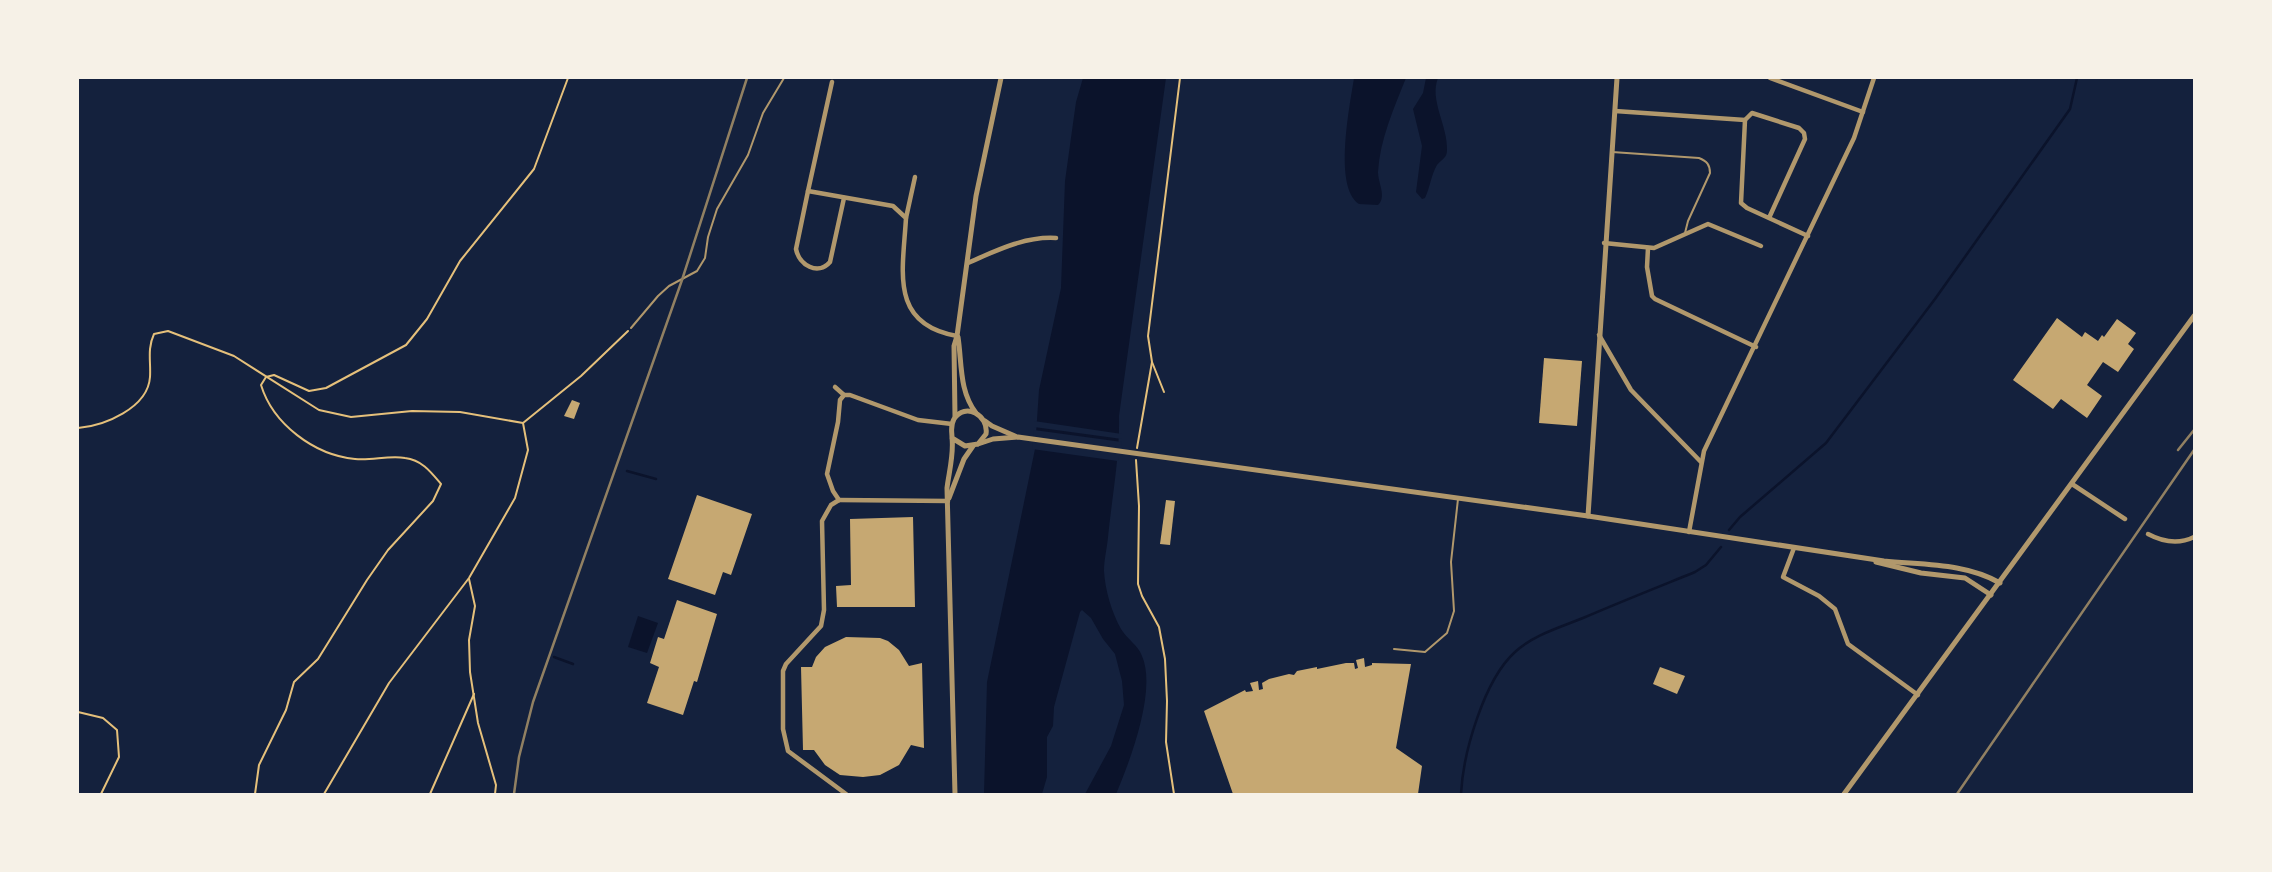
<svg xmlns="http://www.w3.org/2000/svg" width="2272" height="872" viewBox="0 0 2272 872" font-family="Arial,sans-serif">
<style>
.water{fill:#0b132b}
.pier{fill:#14213d}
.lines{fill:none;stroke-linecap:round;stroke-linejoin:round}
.stream{stroke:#0b132b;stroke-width:2.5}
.building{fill:#c6a872}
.path{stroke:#e5c07b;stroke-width:2}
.service{stroke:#b1986c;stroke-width:2}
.minor{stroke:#b1986c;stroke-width:4.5}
.tertiary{stroke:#b1986c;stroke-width:5}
.rail{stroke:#918062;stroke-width:2.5}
</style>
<rect width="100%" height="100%" fill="#14213d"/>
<g class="water">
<path d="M 1083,78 L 1166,78 L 1119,416 C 1120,456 1112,497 1108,537 C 1107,548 1104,560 1104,571 C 1105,590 1112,613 1121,629 C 1127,639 1138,645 1142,656 C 1157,690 1130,761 1116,794 L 1085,794 L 1111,746 L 1124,705 L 1122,681 L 1115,654 L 1103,639 L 1091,618 L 1082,610 L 1080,612 L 1054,707 L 1053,726 L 1047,737 L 1047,777 L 1042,794 L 984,794 L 987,682 L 1035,449 L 1039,390 L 1061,288 L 1065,181 L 1076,102 Z"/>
<path d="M 1354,78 L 1406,78 C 1394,108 1380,139 1378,172 C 1378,183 1387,197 1378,205 L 1359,204 C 1333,187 1350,105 1354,78 Z"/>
<path d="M 1426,78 L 1438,78 C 1429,100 1448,126 1447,150 C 1447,158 1442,159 1437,165 C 1431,175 1430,188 1425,198 L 1422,199 L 1416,192 L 1422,146 L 1413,109 L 1423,93 Z"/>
<polygon points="638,616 658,623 647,653 628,647"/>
</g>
<g class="pier">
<polygon points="1034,421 1122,434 1122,439 1034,427"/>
<polygon points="1034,430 1122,442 1118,461 1032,449"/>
</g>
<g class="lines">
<g class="stream">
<polyline points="627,471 656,479"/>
<polyline points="1729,530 1740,517 1826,443 1935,299 2070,109 2077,78"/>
<polyline points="554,657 573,664"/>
<path d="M 1461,794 C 1463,753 1484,680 1515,652 C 1533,635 1561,627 1583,618 C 1620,602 1658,587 1695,572 L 1706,565 L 1721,547"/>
</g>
</g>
<g class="building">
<polygon points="2057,318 2082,337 2085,332 2098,341 2102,335 2104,337 2117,319 2136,333 2128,344 2134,349 2118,372 2103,362 2087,385 2102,396 2087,418 2061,399 2053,409 2013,380"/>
<polygon points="1544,358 1582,361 1577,426 1539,423"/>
<polygon points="572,400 580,403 574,419 564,416"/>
<polygon points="697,495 752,514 731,575 723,572 715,595 668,579"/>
<polygon points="1166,500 1175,501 1170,545 1160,544"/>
<polygon points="913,517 915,607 837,607 836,586 851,585 850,519"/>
<polygon points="677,600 717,614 697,682 694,681 683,715 647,703 659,667 650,663 658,637 664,639"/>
<polygon points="846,637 880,638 888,641 899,650 909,666 922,663 924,748 911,745 899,765 880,775 863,777 840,775 825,765 814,750 803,750 801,667 812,667 816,657 825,647"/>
<polygon points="1364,658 1365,667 1372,665 1372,663 1411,664 1396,748 1422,766 1418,794 1233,794 1204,711 1245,690 1246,692 1253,691 1250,683 1258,681 1259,690 1263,689 1262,683 1269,679 1289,674 1294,675 1297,671 1317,667 1317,669 1346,663 1354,663 1355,669 1358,668 1356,660"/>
<polygon points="1660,667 1685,676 1677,694 1653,684"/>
</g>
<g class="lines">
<g class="path">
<polyline points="1164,392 1152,362 1148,336 1180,78"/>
<path d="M 78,428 C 104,426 148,408 150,377 C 151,362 147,349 154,334 L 168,331 L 234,356 L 319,410 L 351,417 L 412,411 L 460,412 L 523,423"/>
<polyline points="1137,448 1152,362"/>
<polyline points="1136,460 1139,506 1138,584 1142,596 1159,627 1165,659 1167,701 1166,742 1174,794"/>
<polyline points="469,579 475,606 469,640 470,672 478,723 496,785 495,794"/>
<polyline points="78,712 103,718 117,730 119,757 101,794"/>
<path d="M 255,794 L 259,765 L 286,710 L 294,682 L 318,659 L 367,580 L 388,550 L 433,501 L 441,484 C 431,472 422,460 405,458 C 389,455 371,461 355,459 C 314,455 273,424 261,385 L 266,377 L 274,375 L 309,391 L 326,388 L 406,345 L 427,319 L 460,261 L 534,169 L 568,78"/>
<polyline points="324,794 389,683 469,578 515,498 528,450 523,423 581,376 628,331"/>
<polyline points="430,794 474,694"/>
</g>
<g class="service">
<path d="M 1612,152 L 1699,158 C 1707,161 1710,165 1710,173 L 1688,221 L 1685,233"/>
<polyline points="631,328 658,296 669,286 697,271 705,258 708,237 717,209 748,155 763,113 784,78"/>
<polyline points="1394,649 1425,652 1447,633 1454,611 1451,562 1458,499"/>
</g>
<g class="minor">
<polyline points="1770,78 1863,112"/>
<path d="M 832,82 L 808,191 L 893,206 L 906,218 C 903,271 889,324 957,336"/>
<polyline points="1615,111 1745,120"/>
<path d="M 808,191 L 796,249 C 799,265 818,276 830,262 L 844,198"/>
<polyline points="906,218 915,177"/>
<polyline points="1769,218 1805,139 1804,133 1799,128 1752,113 1745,120 1741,203 1747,208 1808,236"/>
<polyline points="1604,243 1654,248 1708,224 1761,246"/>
<polyline points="1648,248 1647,267 1652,296 1655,299 1756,347"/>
<path d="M 968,263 C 995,251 1025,236 1056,238"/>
<polyline points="1599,335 1631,390 1701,462"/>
<polyline points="835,387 844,395"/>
<polyline points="2072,484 2125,519"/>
<polyline points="839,500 831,505 822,521 824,610 821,626 786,664 783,671 783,729 788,751 846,794"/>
<polyline points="839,500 833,491 827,474 838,422 840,400 844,395 850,395 918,420 952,424"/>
<polyline points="839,500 948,501"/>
<polyline points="1689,532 1704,451 1854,138 1874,78"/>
<path d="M 2148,534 C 2163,542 2178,545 2194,537"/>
<polyline points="1794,548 1783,577 1819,596 1835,609 1848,644 1918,695"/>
</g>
<g class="tertiary">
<path d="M 958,337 C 962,363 959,391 976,413"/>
<polyline points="955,417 954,346 957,336 976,196 1001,78"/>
<polyline points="985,421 992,426 1015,436"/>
<path d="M 952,438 L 965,446 L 978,444 L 986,434 C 989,415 965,402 954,419 C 950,426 952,431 952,438 C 954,454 949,472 947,488 L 955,794"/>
<path d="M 978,444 L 993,439 L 1018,437 L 1588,516 L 1884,561 C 1923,565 1966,563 2000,583"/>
<polyline points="949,498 964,459 973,446"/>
<polyline points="1588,516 1617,78"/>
<polyline points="1876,562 1921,573 1965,578 1991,595"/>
<polyline points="1844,794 2194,316"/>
</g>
<g class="rail">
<polyline points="2178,450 2194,430"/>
<polyline points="514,794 519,757 533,702 682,280 747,78"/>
<polyline points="1957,794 2194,450"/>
</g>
</g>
<rect width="2272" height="872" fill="none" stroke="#f6f1e7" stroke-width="158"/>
</svg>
